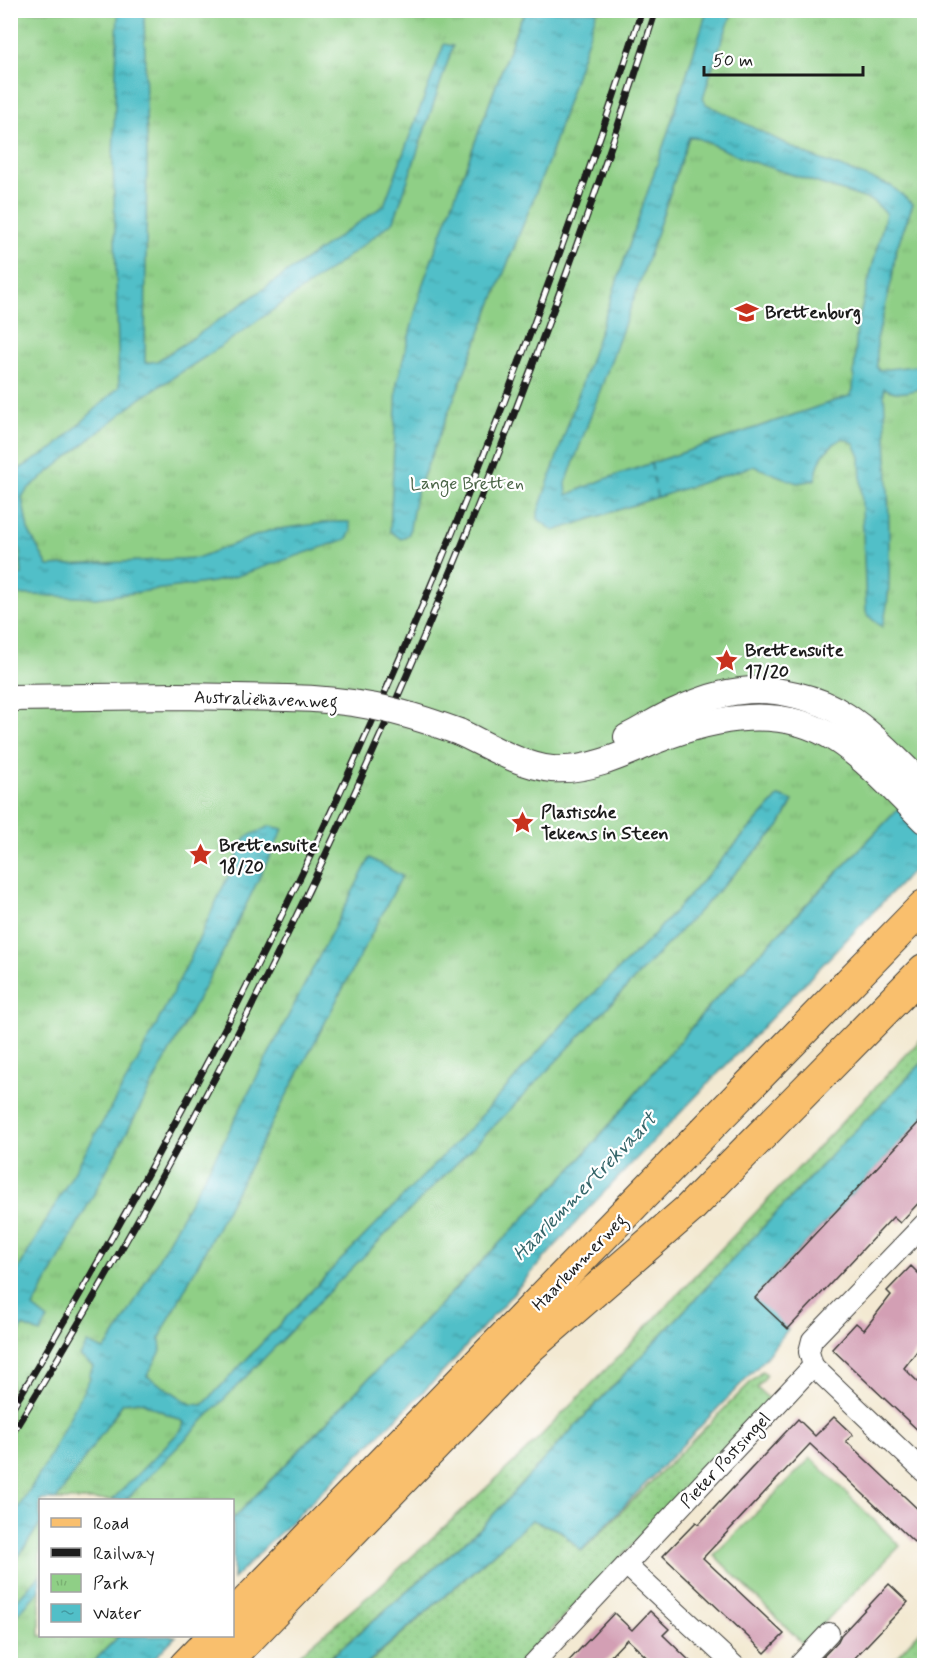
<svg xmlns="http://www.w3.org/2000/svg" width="935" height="1676" viewBox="0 0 935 1676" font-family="Mynerve,sans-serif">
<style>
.grass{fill:url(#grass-dots);stroke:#567651;stroke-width:1.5}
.park{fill:url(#park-tufts);stroke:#567651;stroke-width:1.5}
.garden{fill:#8fcf86;stroke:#567651;stroke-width:1.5}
.water{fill:url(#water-ripples);stroke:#366e72;stroke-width:1.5;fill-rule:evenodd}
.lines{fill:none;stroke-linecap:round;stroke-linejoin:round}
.ferry{stroke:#346569;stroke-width:1.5;stroke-dasharray:8 6;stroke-linecap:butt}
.building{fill:#d39fb4}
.minor-casing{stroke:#3c3b37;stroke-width:22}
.tertiary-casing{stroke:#3c3b37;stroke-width:28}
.primary-casing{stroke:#3c3b37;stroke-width:34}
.minor{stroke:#fff;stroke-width:20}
.tertiary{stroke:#fff;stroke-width:26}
.primary{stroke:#f9bf6d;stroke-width:32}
.rail-casing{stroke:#1c1c1c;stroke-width:7}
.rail{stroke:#fff;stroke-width:4.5;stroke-dasharray:14;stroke-linecap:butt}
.tertiary-bridge-casing{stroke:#3c3b37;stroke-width:28;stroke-linecap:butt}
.tertiary-bridge{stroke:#fff;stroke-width:26}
.labels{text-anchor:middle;stroke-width:4.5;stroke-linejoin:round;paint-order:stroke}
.poi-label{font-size:18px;font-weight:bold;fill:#1c1c1c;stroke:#fff;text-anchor:start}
.park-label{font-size:18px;fill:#4a6446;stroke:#fff}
.street-label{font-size:18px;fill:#1c1c1c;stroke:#fff}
.water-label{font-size:20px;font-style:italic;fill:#346569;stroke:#fff}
</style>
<defs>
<pattern id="grass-dots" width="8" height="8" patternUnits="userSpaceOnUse" patternTransform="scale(1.5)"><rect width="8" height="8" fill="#8fcf86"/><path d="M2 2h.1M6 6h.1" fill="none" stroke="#7bb173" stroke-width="1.8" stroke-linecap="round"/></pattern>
<pattern id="park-tufts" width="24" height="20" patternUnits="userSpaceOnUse" patternTransform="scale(1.5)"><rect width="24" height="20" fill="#8fcf86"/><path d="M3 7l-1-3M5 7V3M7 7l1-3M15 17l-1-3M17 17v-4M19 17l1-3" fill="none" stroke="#7bb173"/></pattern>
<pattern id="water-ripples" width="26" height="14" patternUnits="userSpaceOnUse" patternTransform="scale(1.5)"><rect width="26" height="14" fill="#51bfc8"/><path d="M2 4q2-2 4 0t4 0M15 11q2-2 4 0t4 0" fill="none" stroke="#429aa2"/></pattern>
</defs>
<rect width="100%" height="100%" fill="#fff"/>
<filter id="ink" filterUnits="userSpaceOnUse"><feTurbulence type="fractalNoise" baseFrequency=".0167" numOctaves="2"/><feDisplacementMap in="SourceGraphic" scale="12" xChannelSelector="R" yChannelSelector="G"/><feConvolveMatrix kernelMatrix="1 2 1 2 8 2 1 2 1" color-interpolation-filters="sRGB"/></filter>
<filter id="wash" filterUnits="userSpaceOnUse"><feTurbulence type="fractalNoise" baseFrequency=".008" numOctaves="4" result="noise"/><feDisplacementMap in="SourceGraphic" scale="24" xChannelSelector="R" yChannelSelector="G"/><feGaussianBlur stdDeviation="1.35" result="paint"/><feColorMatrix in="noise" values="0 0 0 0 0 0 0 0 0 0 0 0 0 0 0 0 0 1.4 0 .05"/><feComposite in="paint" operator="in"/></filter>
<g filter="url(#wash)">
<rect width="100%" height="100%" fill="#f3e9d2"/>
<g class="grass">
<polygon points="924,1036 924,1061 835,1151 548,1455 483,1526 321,1665 286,1666 378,1588 525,1452 619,1356"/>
<polygon points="762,1371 767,1375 757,1388 770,1400 518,1665 365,1666 532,1520 561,1531 582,1551"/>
<polygon points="924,1627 924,1651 911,1665 889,1665"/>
</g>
<polygon class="park" points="11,11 924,11 924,782 713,1002 576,1164 233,1519 232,1500 40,1500 40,1636 119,1636 90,1665 11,1666"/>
<polygon class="garden" points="811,1458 900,1546 803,1644 714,1555"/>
<g class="water">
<polygon points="118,11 144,11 147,153 145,363 157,361 193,338 384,205 444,44 453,46 394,221 337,265 213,352 141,398 29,488 22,497 28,530 48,566 197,558 271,530 331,522 349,522 351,531 347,539 237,576 213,582 96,598 11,594 11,576 22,575 20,550 11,531 11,474 54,448 119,387 113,160"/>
<polygon points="528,11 597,11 548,162 416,494 409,534 401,539 390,531 397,383 422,286 520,20"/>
<path d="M 707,11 L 733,11 L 711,71 L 703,99 L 706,104 L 808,155 L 891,186 L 913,204 L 896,250 L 892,279 L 877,339 L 877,367 L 879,370 L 924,365 L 924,388 C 906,392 901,396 884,388 C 886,439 889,489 889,540 C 889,570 891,599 882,627 L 867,615 L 866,610 L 860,457 L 854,443 L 843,438 C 823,450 819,458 815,480 L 797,483 L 753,466 L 554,531 L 538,519 L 538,512 L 665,141 ZM 689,137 L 695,137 L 747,160 L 873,201 L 886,213 L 857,326 L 853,390 L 849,396 L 605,479 L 567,495 L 566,483 L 641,279 Z"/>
<polygon points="924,782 924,859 587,1210 445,1370 233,1579 233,1519 576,1164 713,1002"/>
<polygon points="779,796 793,801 779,827 505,1115 346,1274 126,1500 112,1500 182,1429 184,1422 139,1401 123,1403 56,1500 40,1500 40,1524 11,1568 11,1519 41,1472 90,1378 89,1376 93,1366 80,1356 87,1343 104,1350 121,1326 220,1148 370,858 402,876 165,1327 160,1338 161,1351 147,1376 191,1404 203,1405 336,1265 474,1124 570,1016 648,941"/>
<polygon points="270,826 283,829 225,948 33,1308 48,1320 40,1333 23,1326 11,1346 11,1282 137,1062 186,967 246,837"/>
<polygon points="924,1061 924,1118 758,1294 788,1329 762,1362 581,1551 561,1531 532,1520 365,1665 321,1666 483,1526 548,1455 835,1151"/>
<polygon points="40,1575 40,1590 11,1621 11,1606"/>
<polygon points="119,1636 176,1636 148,1665 90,1665"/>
</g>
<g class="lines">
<polyline class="ferry" points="651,463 657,497"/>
</g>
<g id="blocks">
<g class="building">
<polygon points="924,1117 924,1197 900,1223 893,1217 788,1329 755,1298"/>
<polygon points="911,1266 924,1279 924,1342 904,1368 924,1388 924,1436 832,1349 856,1323 864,1330 891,1295 887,1291"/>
<polygon points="834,1417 853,1435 846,1441 924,1515 924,1548 916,1540 914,1542 810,1444 703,1558 784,1634 765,1653 663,1556 696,1522 699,1524 798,1419 815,1436"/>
<polygon points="889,1584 908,1602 848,1665 815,1665 838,1641 841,1635"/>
<polygon points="650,1611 669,1629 663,1635 694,1665 655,1665 627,1639 602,1665 565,1665 614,1613 632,1630"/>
</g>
</g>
</g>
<g filter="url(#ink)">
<use href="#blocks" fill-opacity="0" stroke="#3c3b37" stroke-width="1.5"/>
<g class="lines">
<defs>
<g id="minor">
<polyline points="813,1366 809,1352 812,1340 924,1224"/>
<polyline points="813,1366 924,1472"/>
<polyline points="626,1565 735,1666"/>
<polyline points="531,1666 813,1366"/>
<polyline points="798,1666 829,1633"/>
</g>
<g id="tertiary">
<polyline points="10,698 177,696 287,698"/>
<path d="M 459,732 C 487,745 521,766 552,769 C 588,772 625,754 657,740 C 715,717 781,704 837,740 C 866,759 899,795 924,820"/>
<path d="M 627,737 C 644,729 659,718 676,711 C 696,702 719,693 741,691 C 775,687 818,697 846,716 C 875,735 899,763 924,786"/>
</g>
<g id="primary">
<polyline points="232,1617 924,906"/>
<polyline points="185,1666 214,1636"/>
<polyline points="222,1666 531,1346 689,1209 924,970"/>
</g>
</defs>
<use href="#minor" class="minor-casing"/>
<use href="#tertiary" class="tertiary-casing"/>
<use href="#primary" class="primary-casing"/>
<use href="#minor" class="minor"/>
<use href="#tertiary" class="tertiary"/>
<use href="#primary" class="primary"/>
<defs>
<g id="rail">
<path d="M 10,1411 C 32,1378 50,1344 70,1311 C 111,1240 151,1168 190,1095 C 375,748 522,384 642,10"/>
<path d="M 10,1437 C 286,992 497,508 656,10"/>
</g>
</defs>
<use href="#rail" class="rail-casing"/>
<use href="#rail" class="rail"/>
<defs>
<path id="tertiary-bridge" d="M 287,698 C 353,699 397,709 459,732"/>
</defs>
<use href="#tertiary-bridge" class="tertiary-bridge-casing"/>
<use href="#tertiary-bridge" class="tertiary-bridge"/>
</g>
</g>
<defs>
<symbol id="school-bare" viewBox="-9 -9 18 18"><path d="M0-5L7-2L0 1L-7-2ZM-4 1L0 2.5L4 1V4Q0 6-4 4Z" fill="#c8321e" stroke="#fff" stroke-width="2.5" paint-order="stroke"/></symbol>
<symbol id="sight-bare" viewBox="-9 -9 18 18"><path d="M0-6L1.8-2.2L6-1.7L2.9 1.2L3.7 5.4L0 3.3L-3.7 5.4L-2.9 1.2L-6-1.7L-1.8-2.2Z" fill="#c8321e" stroke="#fff" stroke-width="2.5" paint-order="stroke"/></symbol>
</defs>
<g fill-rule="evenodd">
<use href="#school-bare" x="730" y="296" width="33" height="33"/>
<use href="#sight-bare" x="710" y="644" width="33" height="33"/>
<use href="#sight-bare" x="506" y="806" width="33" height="33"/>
<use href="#sight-bare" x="184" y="838" width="33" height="33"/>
</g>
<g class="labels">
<g class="poi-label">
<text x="765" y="318">Brettenburg</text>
<text x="745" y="656">Brettensuite<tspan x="745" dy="21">17/20</tspan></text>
<text x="541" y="818">Plastische<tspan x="541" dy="21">Tekens in Steen</tspan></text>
<text x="219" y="851">Brettensuite<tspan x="219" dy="21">18/20</tspan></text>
</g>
<g class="park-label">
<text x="467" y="489">Lange Bretten</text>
</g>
<g class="street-label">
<text transform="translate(266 699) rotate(2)" y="6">Australiëhavenweg</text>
<text transform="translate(579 1262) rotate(-46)" y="6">Haarlemmerweg</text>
<text transform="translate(725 1460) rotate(-47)" y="6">Pieter Postsingel</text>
</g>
<g class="water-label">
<text transform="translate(584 1186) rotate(-46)" y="7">Haarlemmertrekvaart</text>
</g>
</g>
<rect width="935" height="1676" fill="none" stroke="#fff" stroke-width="36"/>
<rect x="39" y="1499" width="195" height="138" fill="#ffffff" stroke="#a4a4a4" stroke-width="1.5"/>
<rect x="51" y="1518" width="30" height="9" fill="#f9bf6d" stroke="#a4a4a4" stroke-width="1.5"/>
<text x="93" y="1529" font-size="18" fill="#1c1c1c">Road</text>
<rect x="51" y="1548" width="30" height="9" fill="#1c1c1c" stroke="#a4a4a4" stroke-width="1.5"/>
<text x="93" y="1559" font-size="18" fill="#1c1c1c">Railway</text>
<rect x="51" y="1574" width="30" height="18" fill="url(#park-tufts)" stroke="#a4a4a4" stroke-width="1.5"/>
<text x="93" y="1589" font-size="18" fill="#1c1c1c">Park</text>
<rect x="51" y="1604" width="30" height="18" fill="url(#water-ripples)" stroke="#a4a4a4" stroke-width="1.5"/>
<text x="93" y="1619" font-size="18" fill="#1c1c1c">Water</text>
<path d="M704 66v9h159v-9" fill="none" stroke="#1c1c1c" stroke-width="3"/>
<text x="713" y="66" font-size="18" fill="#1c1c1c" stroke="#ffffff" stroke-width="4.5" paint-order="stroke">50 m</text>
</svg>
